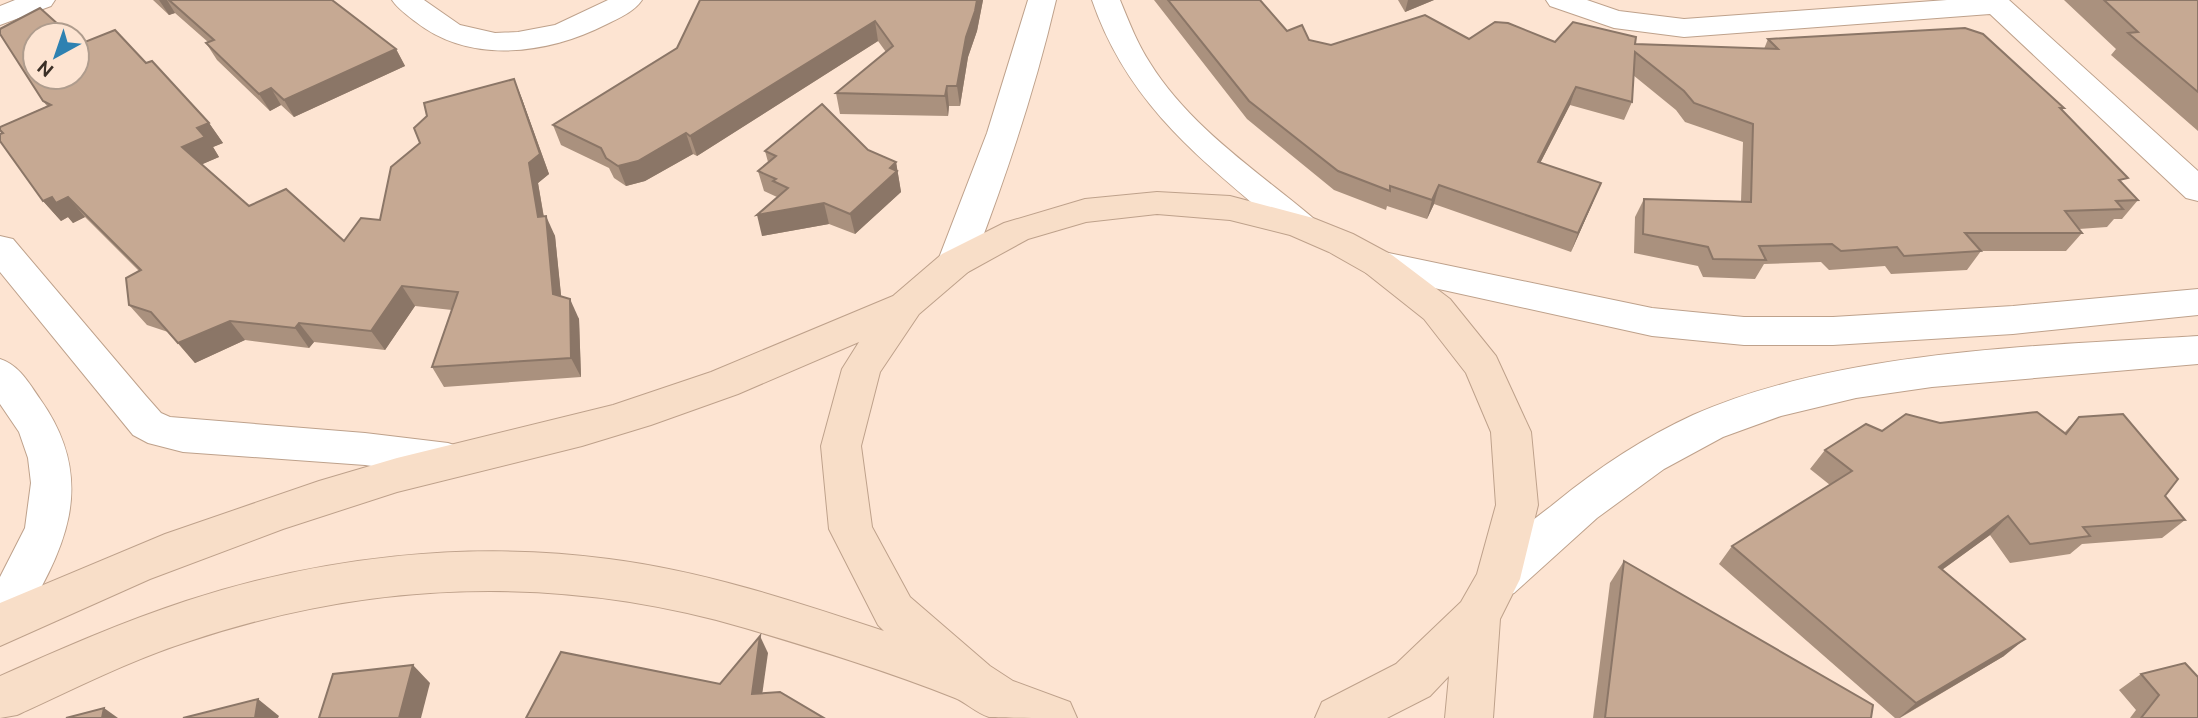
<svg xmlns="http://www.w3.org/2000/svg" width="2198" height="718" viewBox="0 0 2198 718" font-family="Ubuntu,sans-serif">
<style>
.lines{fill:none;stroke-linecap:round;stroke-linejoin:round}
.street-casing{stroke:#bea18b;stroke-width:2}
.secondary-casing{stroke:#bea18b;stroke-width:2}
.street{fill:#fff;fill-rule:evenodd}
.secondary{fill:#f8dec8;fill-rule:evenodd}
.wall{fill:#aa917e}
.shaded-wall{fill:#8b7667}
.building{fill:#c6a993;stroke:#8b7667;stroke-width:2}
</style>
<rect width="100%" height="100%" fill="#fde4d2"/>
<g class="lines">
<defs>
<g id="street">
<polygon points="15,0 55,0 51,6 0,25 0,6"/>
<path d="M 392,0 L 424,0 L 460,25 L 495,33 L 518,32 L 555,25 L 608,0 L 642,0 C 634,12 619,18 607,24 C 548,54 471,65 416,22 C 407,15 398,9 392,0 Z"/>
<path d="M 1028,0 L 1056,0 C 1035,90 1006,177 973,263 L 968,272 L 955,276 L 942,272 L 937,263 L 987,133 Z"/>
<path d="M 1092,0 L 1120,0 C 1129,22 1137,43 1150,63 C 1189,126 1257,171 1313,218 L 1318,226 L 1313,234 L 1301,238 L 1289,234 C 1206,163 1129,108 1092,0 Z"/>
<polygon points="1546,0 1587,0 1619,11 1684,19 1947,0 2009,0 2198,171 2198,201 2186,198 1990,14 1684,37 1614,28 1550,6"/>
<polygon points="0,236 13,239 146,396 161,413 170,417 365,433 448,443 463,448 469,460 463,472 448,477 365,465 183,452 148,443 133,435 0,272"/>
<polygon points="1379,251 1652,308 1744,317 1833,317 2013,306 2198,289 2198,315 2013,334 1833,345 1744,345 1652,336 1366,273 1361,264 1366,255"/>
<path d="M 2198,336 L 2198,364 L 1932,387 L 1856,398 L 1781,416 L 1723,437 L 1664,469 L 1597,518 L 1514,593 L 1498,598 L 1482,593 L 1476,579 C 1490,548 1529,524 1555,503 C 1598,468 1643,438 1693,415 C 1840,350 2039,346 2198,336 Z"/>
<path d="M 0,359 C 19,365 29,383 40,399 C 100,483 64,553 16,630 L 0,636 L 0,577 L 25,528 L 31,483 L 28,458 L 19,432 L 0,404 Z"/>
</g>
<path id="secondary" d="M 1157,192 L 1230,196 L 1313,218 L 1353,234 L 1392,255 L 1450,299 L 1496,356 L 1531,432 L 1538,505 L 1520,579 L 1500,619 L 1493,718 L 1445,718 L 1449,676 L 1430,696 L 1387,718 L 1315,718 L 1322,702 L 1396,664 L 1461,602 L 1477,574 L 1496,505 L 1491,432 L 1466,373 L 1424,319 L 1366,273 L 1329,252 L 1290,235 L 1230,220 L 1157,214 L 1086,222 L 1028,239 L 968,272 L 919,314 L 880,372 L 861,446 L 872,527 L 910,597 L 990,666 L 1013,681 L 1070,702 L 1077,718 C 1054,718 1009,718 989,717 C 976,713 967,703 955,698 C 887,671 815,649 745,628 C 561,574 372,580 190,641 C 130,660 74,689 17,715 L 0,718 L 0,676 C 61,649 122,622 186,601 C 320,557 469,540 609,559 C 703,571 794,601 884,631 L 878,625 L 829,529 L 821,446 L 842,369 L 859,342 L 738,394 L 651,425 L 582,446 L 397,492 L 283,529 L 150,579 L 0,646 L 0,603 L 165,534 L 319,481 L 397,458 L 613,405 L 711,372 L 893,296 L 942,254 L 1004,223 L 1085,199 Z"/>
</defs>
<use href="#street" class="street-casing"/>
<use href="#secondary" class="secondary-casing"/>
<use href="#street" class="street"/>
<use href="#secondary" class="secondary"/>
</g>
<g class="wall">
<polygon points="153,0 332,0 396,49 405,66 294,117 281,105 270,111 217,60 206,43 208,42 175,13 169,15"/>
<polygon points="700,0 983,0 977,31 968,57 960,106 949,106 948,116 840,114 836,93 886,52 878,41 697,156 693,154 645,181 626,186 614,178 609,168 561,145 553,125 677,48"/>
<polygon points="1154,0 1260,0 1287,31 1309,40 1331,45 1469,39 1764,49 1768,39 2064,108 2062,110 2123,184 2138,200 2122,219 2114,219 2107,227 2079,229 2082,233 2066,251 1981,251 1967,270 1891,274 1885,266 1829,270 1821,262 1764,264 1755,279 1703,277 1698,266 1634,253 1635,217 1644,199 1741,201 1743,142 1685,122 1676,110 1633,75 1632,102 1624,120 1570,105 1540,163 1593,202 1571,252 1434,204 1427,219 1387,206 1386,210 1334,190 1247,119"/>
<polygon points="1398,0 1434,0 1405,12"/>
<polygon points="2064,0 2198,0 2198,131 2111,55 2116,49"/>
<polygon points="80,44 146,63 209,123 223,143 213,147 219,157 202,164 249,206 344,241 380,220 514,79 522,99 549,174 538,183 544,217 555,236 561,296 579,319 581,377 444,387 432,367 452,310 415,306 385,350 314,342 309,348 245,340 195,363 168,332 147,325 129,305 139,271 85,217 73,223 68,217 61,221 43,201 0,131 0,127 47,106 43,101"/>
<polygon points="868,150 896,162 901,192 855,234 829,224 762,236 777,197 764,191 758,171 768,162 765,151"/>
<polygon points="2079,417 2165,496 2185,520 2162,538 2082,544 2070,554 2010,563 1990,535 1942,570 2004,656 1900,718 1895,718 1719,564 1732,546 1830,485 1810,469 1825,450 1882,431 1940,423 2065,432"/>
<polygon points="1624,561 1871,718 1593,718 1610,583"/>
<polygon points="2141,674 2198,718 2130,718 2136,710 2119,690"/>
</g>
<g class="shaded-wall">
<polygon points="159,0 167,0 175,13 169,15"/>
<polygon points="977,0 983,0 977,31 968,57 960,106 957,86 966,37"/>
<polygon points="1408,0 1434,0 1405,12"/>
<polygon points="875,21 878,41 697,156 690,136"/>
<polygon points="396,49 405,66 294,117 284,100"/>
<polygon points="514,79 522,99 549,174 538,183 547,237 538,217"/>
<polygon points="947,86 949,106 948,116 945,96"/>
<polygon points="1576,87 1570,105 1531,181 1538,162"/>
<polygon points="271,88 281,105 270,111 259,94"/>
<polygon points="209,123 223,143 213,147 219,157 196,167 182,147 197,128"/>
<polygon points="686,133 693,154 645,181 626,186 618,166"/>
<polygon points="896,162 901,192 855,234 850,214 890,168"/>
<polygon points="1601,183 1593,202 1571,252 1578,233"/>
<polygon points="1439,185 1434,204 1427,219 1432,200"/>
<polygon points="52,197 68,197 85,217 73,223 68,217 61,221 43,201"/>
<polygon points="824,203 829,224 762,236 757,215"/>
<polygon points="546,216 555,236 563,314 553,294"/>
<polygon points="402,286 415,306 385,350 371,331"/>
<polygon points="570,299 579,319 581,377 571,358"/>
<polygon points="230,321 245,340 195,363 178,343"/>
<polygon points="299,323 314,342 309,348 295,328"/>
<polygon points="2008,516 1990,535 1921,585 1939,567"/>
<polygon points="760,636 768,653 760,710 752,694"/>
<polygon points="2025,639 2004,656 1899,718 1916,703"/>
<polygon points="413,665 430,683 421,718 399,718"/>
<polygon points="258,699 279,716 278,718 255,718"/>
<polygon points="104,708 118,718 102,718"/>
</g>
<g class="building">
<polygon points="169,0 332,0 396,49 284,100 271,88 259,94 206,43 214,40"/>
<polygon points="700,0 977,0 975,11 966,37 957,86 947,86 945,96 836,93 893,46 875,21 690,136 686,133 638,161 618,166 606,158 601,148 553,125 677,48"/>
<polygon points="1168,0 1260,0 1287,31 1302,25 1309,40 1331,45 1425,15 1469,39 1495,22 1508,23 1555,42 1573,22 1636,37 1635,44 1778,49 1768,39 1965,28 1983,34 2064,108 2060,108 2128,178 2119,180 2138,200 2116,201 2123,209 2065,211 2082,233 1965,233 1981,251 1904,256 1897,247 1841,251 1832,244 1759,246 1766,260 1713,259 1708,247 1643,234 1644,199 1751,202 1753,124 1694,103 1684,91 1635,52 1632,102 1576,87 1538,162 1601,183 1578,233 1439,185 1432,200 1390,186 1390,191 1338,171 1249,101"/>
<polygon points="2104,0 2198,0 2198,92 2128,33 2138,32"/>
<polygon points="40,8 70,35 35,35 35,77 77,77 77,42 80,44 115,30 146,63 152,61 209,123 197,128 205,137 182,147 249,206 286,189 344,241 361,218 380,220 391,167 420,143 414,128 427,116 424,103 514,79 540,154 529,163 538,217 546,216 553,294 570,299 571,358 432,367 458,292 402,286 371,331 299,323 295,328 230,321 178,343 151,312 129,305 126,278 141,270 68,197 56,203 52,197 43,201 0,141 0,134 3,133 0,130 0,127 51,105 43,101 0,34 0,29"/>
<polygon points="822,104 868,150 896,162 890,168 897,171 850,214 824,203 757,215 788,188 773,181 776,179 758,171 776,156 765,151"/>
<polygon points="2037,412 2066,434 2079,417 2123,414 2178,479 2165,496 2185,520 2083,527 2090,536 2030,544 2008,516 1939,567 2025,639 1916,703 1732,546 1852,471 1825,450 1866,424 1882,431 1906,414 1940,423"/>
<polygon points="1624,561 1873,705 1871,718 1605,718"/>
<polygon points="760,636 752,694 780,692 824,718 526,718 561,652 720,684"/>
<polygon points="2185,663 2198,677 2198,718 2141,718 2159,695 2141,674"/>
<polygon points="413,665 399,718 319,718 333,674"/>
<polygon points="258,699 255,718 183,718"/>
<polygon points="104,708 102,718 66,718"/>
</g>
<g transform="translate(56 56) rotate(220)"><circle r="33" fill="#fde4d2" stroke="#af9c8d" stroke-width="2"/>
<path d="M0-5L12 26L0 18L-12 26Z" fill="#2e81b1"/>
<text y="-10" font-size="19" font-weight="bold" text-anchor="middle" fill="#3b2f26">N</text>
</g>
</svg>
